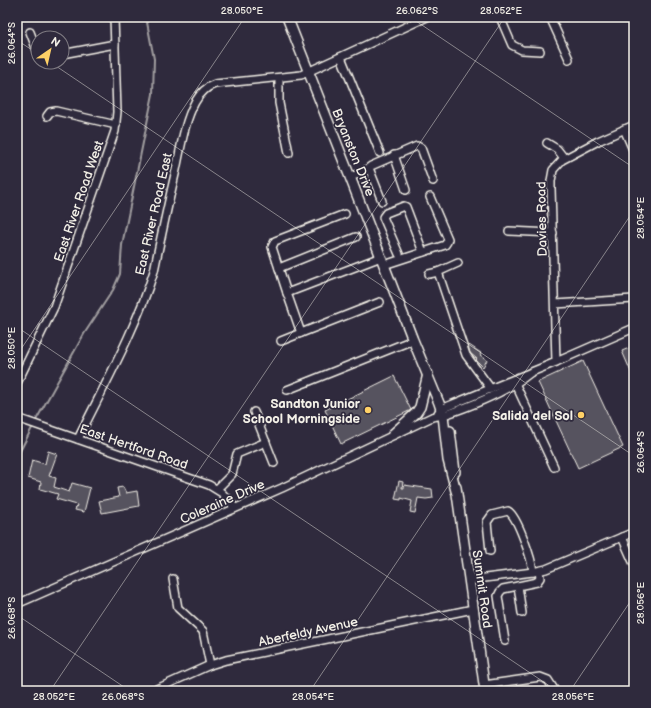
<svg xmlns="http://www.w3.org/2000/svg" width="651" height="708" viewBox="0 0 651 708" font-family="'Balsamiq Sans',sans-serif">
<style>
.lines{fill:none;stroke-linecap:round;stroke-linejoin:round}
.stream{stroke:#a19ea0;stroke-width:2}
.building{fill:#56525f;stroke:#f4f1e8}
.minor-casing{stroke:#f4f1e8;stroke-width:10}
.major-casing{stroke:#f4f1e8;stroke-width:12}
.minor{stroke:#2f2a3d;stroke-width:7}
.major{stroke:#2f2a3d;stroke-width:9}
.ticks{fill:none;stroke:#f4f1e8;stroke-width:1;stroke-opacity:0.45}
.poi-dot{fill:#ffd166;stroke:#2f2a3d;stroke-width:1.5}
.labels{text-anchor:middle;stroke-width:3.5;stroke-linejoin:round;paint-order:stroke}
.street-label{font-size:13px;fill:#f4f1e8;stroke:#2f2a3d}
.poi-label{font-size:13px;font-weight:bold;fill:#f4f1e8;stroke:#2f2a3d;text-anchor:end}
.neatline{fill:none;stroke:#f4f1e8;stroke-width:1.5}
.ticks-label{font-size:10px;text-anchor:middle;fill:#f4f1e8}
</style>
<rect width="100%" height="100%" fill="#2f2a3d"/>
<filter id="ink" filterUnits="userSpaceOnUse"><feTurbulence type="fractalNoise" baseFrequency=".025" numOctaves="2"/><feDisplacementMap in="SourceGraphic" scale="8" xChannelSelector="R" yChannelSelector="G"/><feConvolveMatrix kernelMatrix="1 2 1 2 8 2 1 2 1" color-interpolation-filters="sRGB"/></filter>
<g filter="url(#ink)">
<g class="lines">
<g class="stream">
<polyline points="35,422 84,334 113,290 120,274 122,245 153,94 154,59 146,17"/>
<polyline points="17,457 33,426"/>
</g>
</g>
<g class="building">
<polygon points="469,345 481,353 480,355 487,360 483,367 476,360 477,359 470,353 468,346"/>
<polygon points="634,346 634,379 622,351"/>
<polygon points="583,361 623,447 578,468 538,382"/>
<polygon points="394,376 411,410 341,444 325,410"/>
<polygon points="48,451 57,454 49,476 56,478 54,487 69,492 72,483 90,488 84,512 75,510 77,505 56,499 58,494 40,489 41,482 28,478 32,460 45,464"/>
<polygon points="399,481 403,482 402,488 404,488 404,485 432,489 433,498 426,499 418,498 415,513 410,512 412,501 401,498 401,500 395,499"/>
<polygon points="123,487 126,493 137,491 139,506 102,513 99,501 119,497 117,488"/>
</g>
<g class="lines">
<defs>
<g id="minor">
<polyline points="500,17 512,45 522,50 540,51"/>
<polyline points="550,17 569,59"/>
<polyline points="30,32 38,53"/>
<polyline points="62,54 115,44"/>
<polyline points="341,57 380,153"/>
<polyline points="279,78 279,103 289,153"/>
<polyline points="47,116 50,112 56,111 116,125"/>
<polyline points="624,129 634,152"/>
<polyline points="547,143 557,149 564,158"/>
<polyline points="394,155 406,190"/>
<polyline points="369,168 382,201"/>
<polyline points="350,177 364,172 371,166 417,146 421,148 433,181"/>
<polyline points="509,231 553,233"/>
<polyline points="399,254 383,217 386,213 404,206 406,207 423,252"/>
<polyline points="458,263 438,272 466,355 491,389"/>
<polyline points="384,265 445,245 447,242 448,239 430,197"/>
<polyline points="279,268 356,237"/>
<polyline points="429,274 438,272"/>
<polyline points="287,293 272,247 275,241 345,214"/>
<polyline points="380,302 301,333 287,293 381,257"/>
<polyline points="555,304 634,299"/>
<polyline points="281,341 301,333"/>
<polyline points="556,362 551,188 551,181 553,170 562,160 598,141 634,125"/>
<polyline points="514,381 554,467"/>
<polyline points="17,383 54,307 115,131 117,112 114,17"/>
<polyline points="287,390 413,340"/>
<polyline points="254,412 274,463"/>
<polyline points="438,413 441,409 556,362 634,328"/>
<polyline points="17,418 209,485 222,493 235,508"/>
<path d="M 78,439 C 105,384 136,329 154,271 C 161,237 168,204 176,170 C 181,147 184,123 195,102 C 199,95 206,87 215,84 L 301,75 L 427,17"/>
<polyline points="217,489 232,474 237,454 266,442"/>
<polyline points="622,537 634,564"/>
<path d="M 490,551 L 487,522 L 492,515 L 508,511 C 518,517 532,560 533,572"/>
<polyline points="173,579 178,608 203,631 210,665"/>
<polyline points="469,580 533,572 546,569 634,532"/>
<polyline points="518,586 522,613"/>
<path d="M 17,604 L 282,488 L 432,417 C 436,416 440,416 444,415 C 471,406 508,391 530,373"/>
<polyline points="505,641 498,596 500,592 503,589 537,582 540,578 539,571"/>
<polyline points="484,685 540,677 548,680 555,691"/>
<polyline points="152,691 210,665 226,660 473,609"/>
</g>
<g id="major">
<polyline points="287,17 350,177 413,340 439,403 443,415 448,460 456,491"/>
<polyline points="450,431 455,472"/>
<polyline points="393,434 416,413 420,407 428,374"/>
<polyline points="456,487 485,691"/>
</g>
</defs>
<use href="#minor" class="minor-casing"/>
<use href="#major" class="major-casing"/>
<use href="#minor" class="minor"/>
<use href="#major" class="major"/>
</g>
</g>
<path class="ticks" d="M 410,17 L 634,168M 17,40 L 38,54M 50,62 L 634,456M 17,327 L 557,691M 17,355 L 245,17M 17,615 L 130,691M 50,691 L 505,17M 310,691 L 634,210M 570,691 L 634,596"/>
<g class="poi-dot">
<circle cx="368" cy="410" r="4"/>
<circle cx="581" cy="415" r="4"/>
</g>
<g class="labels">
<g class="street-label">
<text transform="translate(354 152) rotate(68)" y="5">Bryanston Drive</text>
<text transform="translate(78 201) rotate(-71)" y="5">East River Road West</text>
<text transform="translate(153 214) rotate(-77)" y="5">East River Road East</text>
<text transform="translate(541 219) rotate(-91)" y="5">Davies Road</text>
<text transform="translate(134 446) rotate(19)" y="5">East Hertford Road</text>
<text transform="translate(222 501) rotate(-24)" y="5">Coleraine Drive</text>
<text transform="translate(483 589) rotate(82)" y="5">Summit Road</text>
<text transform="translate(308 631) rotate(-12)" y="5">Aberfeldy Avenue</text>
</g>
<g class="poi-label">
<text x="360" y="408">Sandton Junior<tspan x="360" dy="15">School Morningside</tspan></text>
<text x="573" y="420">Salida del Sol</text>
</g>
</g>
<rect width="651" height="708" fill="none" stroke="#2f2a3d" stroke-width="44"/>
<g transform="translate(50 50) rotate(34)"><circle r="19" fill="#2f2a3d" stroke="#7e7a81"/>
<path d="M0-3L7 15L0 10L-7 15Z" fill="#ffd166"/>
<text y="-6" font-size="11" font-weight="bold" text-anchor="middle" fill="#f4f1e8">N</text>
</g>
<rect x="22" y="22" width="607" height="664" class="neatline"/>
<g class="ticks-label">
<text x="242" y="14">28.050°E</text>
<text x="417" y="14">26.062°S</text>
<text x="501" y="14">28.052°E</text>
<text transform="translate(11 43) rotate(-90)" y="4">26.064°S</text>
<text transform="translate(640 218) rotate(-90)" y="4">28.054°E</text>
<text transform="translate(11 348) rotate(-90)" y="4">28.050°E</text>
<text transform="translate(640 452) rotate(-90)" y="4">26.064°S</text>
<text transform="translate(640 603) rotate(-90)" y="4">28.056°E</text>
<text transform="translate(11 618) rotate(-90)" y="4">26.068°S</text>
<text x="54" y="700">28.052°E</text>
<text x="123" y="700">26.068°S</text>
<text x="313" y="700">28.054°E</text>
<text x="573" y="700">28.056°E</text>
</g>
</svg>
